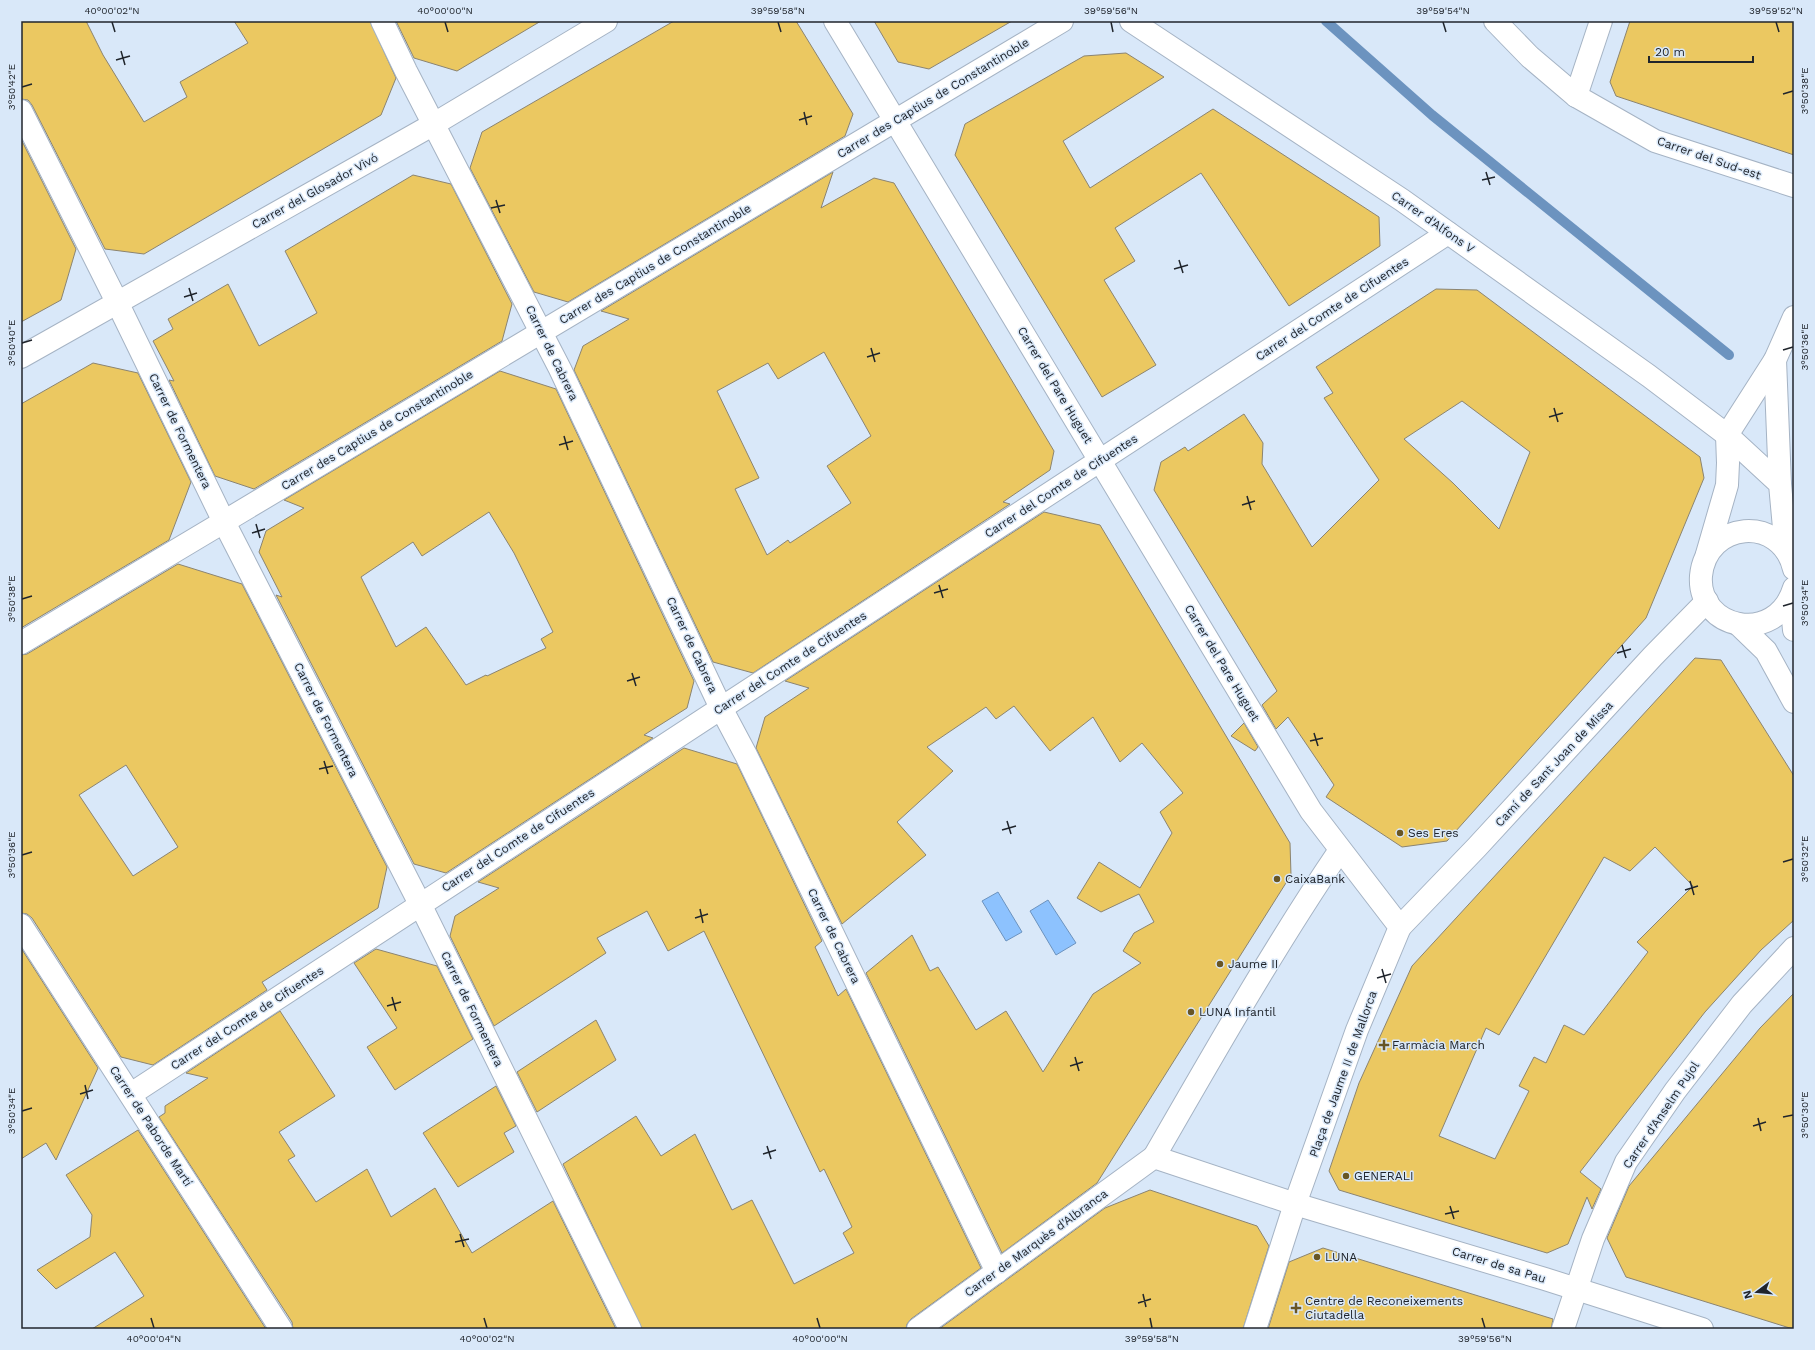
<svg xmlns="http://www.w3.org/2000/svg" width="1815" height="1350" viewBox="0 0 1815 1350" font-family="'Work Sans',sans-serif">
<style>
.water{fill:#8dc2fe;stroke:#6c93bf}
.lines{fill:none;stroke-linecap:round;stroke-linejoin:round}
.stream{stroke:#6c93bf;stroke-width:10}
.building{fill:#ebc861;stroke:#8b8471;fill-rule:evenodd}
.street-casing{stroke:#a5b3c4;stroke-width:24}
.secondary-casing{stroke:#a5b3c4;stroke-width:24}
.street{stroke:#fff;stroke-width:22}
.secondary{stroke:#fff;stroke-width:22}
.ticks{fill:none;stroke:#20252c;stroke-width:1.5}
.poi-dot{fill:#685624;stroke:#d9e8f9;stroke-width:1.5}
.labels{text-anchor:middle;stroke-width:3;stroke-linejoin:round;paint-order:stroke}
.street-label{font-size:12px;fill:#20252c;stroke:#d9e8f9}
.poi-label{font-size:12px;fill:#20252c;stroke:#d9e8f9;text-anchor:start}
.neatline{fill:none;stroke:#20252c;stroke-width:1.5}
.ticks-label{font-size:10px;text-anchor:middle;fill:#20252c}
</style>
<rect width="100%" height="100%" fill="#d9e8f9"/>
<g class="water">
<polygon points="998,892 1022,932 1006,941 982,901"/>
<polygon points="1048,900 1076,943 1056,955 1030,911"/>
</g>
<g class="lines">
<polyline class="stream" points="1326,21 1432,115 1729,355"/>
</g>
<g class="building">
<polygon points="21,21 86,21 103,55 144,122 187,97 180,82 248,43 234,21 370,21 396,78 381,115 144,254 105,249 32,105 28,100 21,99"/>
<polygon points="396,21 541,21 457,71 414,58"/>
<polygon points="674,21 796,21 853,114 845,136 568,302 534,292 470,168 482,132"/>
<polygon points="874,21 1012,21 929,69 898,62"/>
<polygon points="1630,21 1794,21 1794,155 1616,96 1610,82"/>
<polygon points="1126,53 1164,77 1063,141 1090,188 1213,109 1379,217 1380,246 1289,306 1201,173 1115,228 1135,261 1104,280 1156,365 1102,397 955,155 965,124 1084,56"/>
<polygon points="21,139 76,249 61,300 21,322"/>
<path d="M 833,172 L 821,208 L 874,178 L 894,183 L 1054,451 L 1050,470 L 1003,502 L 1010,504 L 753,673 L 713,662 L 574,370 L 583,346 L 629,319 L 601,311 ZM 824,352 L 871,436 L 827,466 L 851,503 L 790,543 L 788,540 L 767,555 L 735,489 L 759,478 L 717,391 L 768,363 L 778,379 Z"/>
<polygon points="413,175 451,184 512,304 502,341 254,489 215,476 169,380 174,381 153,341 173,329 168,319 228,284 259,346 317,313 285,251"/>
<path d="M 1436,289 L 1477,290 L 1700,457 L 1704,478 L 1646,618 L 1447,841 L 1402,847 L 1326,797 L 1334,785 L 1288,717 L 1276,729 L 1262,705 L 1277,691 L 1154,490 L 1161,462 L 1185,447 L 1188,451 L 1244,414 L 1263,443 L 1262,464 L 1312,547 L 1379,480 L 1324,398 L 1333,393 L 1316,367 ZM 1462,401 L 1530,452 L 1499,529 L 1453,483 L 1404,439 Z"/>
<polygon points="93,363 138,373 191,482 169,540 21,628 21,404"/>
<path d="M 500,371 L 556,389 L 694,681 L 687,708 L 644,735 L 653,738 L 446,873 L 414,864 L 276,595 L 282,597 L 259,552 L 266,531 L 304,508 L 284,500 ZM 489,512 L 514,553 L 553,632 L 541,639 L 546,648 L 487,676 L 486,675 L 466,685 L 426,627 L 396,647 L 361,577 L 413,542 L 422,556 Z"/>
<polygon points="1044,512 1100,525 1290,843 1291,875 1097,1183 1002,1253 866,973 912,935 930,971 938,967 976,1030 1006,1011 1043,1072 1093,994 1141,963 1123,951 1134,933 1154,922 1139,894 1101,912 1077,898 1099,862 1140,888 1172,833 1160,812 1183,793 1142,743 1120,762 1093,717 1050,751 1014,706 996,719 986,707 927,747 953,771 897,822 926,855 842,924 756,748 765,717 809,688 785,681"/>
<path d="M 178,564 L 242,584 L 387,867 L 378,908 L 264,981 L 262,982 L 267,990 L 153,1065 L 121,1057 L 32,918 L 27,914 L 21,913 L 21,655 L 27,654 ZM 126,765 L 178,847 L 133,876 L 79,795 Z"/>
<path d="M 1695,658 L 1721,660 L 1794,776 L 1794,920 L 1761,950 L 1705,1012 L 1580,1172 L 1601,1189 L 1592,1209 L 1587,1197 L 1568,1244 L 1547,1253 L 1339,1190 L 1329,1171 L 1359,1083 L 1412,966 ZM 1655,847 L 1693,886 L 1637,942 L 1648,952 L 1584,1035 L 1564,1025 L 1546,1063 L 1534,1057 L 1519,1086 L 1529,1091 L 1495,1159 L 1439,1136 L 1486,1028 L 1499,1035 L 1604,857 L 1630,871 Z"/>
<polygon points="1244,723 1258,747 1255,751 1231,736"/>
<polygon points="684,748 737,764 822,941 815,947 838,996 846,989 981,1268 911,1319 907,1324 906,1329 642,1329 563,1164 636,1116 661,1156 695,1134 732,1210 752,1200 794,1284 854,1253 843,1233 852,1227 824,1169 820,1172 704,931 668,951 647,911 597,938 606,953 494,1026 450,936 455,916 499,888 478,882"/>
<polygon points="21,948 98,1068 56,1160 46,1143 21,1159"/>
<polygon points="376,949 437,966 473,1039 395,1090 367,1047 397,1028 354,963"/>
<polygon points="1794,993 1794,1329 1793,1329 1626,1277 1607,1238 1629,1186 1760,1028"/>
<polygon points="280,1011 335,1096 279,1132 295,1156 288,1160 316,1202 367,1169 391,1217 435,1188 472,1253 553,1201 616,1329 293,1329 292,1322 159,1117 165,1113 165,1106 208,1078 186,1073"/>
<polygon points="596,1020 616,1060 537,1112 517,1072"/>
<polygon points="496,1086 516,1126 504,1133 514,1152 458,1187 423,1133"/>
<polygon points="138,1130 266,1329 92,1329 144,1296 115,1252 56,1289 37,1270 90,1237 92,1215 66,1175"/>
<polygon points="1150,1190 1257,1226 1269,1246 1243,1329 939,1329 1105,1208"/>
<polygon points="1323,1248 1553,1319 1551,1329 1268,1329 1289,1262"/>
</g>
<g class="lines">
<defs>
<g id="street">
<polyline points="382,21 406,71 560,369 721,708 746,755 997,1272"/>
<polyline points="835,21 1311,811 1400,927 1357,1030 1295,1204 1255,1329"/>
<polyline points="1495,21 1530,57 1576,96 1655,141 1794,186"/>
<polyline points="1576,96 1601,21"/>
<polyline points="21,111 117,302 224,522 420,904 630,1329"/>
<polyline points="21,357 434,124 606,21"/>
<polyline points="21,643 1062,21"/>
<path d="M 1340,850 C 1273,949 1214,1053 1154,1157 L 1295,1204 L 1545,1279 L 1702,1329"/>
<polyline points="21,925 281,1329"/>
<polyline points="1400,927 1477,847 1653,656 1707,601"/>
<polyline points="131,1094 1448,233"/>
<polyline points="918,1329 1154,1157"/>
<polyline points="1563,1329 1593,1239 1626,1162 1675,1091 1742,1004 1794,948"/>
</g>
<g id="secondary">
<polyline points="1131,21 1402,200 1649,376 1727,435 1780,484 1786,550"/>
<polyline points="1775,360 1780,484"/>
<polyline points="1707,554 1727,485 1728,463 1727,435 1775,360 1794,317"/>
<path d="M 1794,569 C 1781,514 1706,521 1701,576 C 1697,629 1776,647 1794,588"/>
<polyline points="1791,598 1794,630"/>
<polyline points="1738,624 1766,651 1794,702"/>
</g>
</defs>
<use href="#street" class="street-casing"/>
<use href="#secondary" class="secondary-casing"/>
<use href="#street" class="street"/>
<use href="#secondary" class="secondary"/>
</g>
<path class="ticks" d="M 112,22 L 115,32M 445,22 L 448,32M 778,22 L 781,32M 1111,22 L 1113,32M 1443,22 L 1446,32M 1776,22 L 1779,32M 121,51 L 125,65M 116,60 L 130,56M 22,87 L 32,84M 1783,94 L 1793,91M 804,112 L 807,125M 799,120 L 812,116M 1486,172 L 1490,185M 1482,180 L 1495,177M 496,200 L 500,213M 491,208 L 505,205M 1179,260 L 1183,273M 1174,269 L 1188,265M 189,288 L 193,301M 184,297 L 197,293M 22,343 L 32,340M 871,348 L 875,362M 1783,350 L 1793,347M 867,357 L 880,353M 1554,408 L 1558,422M 1549,417 L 1563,413M 564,436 L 568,450M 559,445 L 573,441M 1247,496 L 1251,510M 1242,505 L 1255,501M 256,524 L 260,538M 252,533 L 265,529M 939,585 L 943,598M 934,593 L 948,589M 22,599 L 32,596M 1783,606 L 1793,603M 1622,645 L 1626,658M 1617,653 L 1631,649M 632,673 L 636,686M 627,681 L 640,677M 1314,733 L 1318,746M 1310,741 L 1323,738M 324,761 L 328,774M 319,769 L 333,766M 1007,821 L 1011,834M 1002,830 L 1016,826M 22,855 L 32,852M 1783,862 L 1793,859M 1690,881 L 1694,895M 1685,890 L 1698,886M 700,909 L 703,923M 695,918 L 708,914M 1382,969 L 1386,983M 1377,978 L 1391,974M 392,997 L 396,1011M 387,1006 L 401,1002M 1075,1057 L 1079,1071M 1070,1066 L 1083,1062M 85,1085 L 88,1099M 80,1094 L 93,1090M 22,1111 L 32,1108M 1783,1117 L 1793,1115M 1758,1118 L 1761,1131M 1753,1126 L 1766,1122M 767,1146 L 771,1159M 763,1154 L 776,1150M 1450,1206 L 1454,1219M 1445,1214 L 1459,1211M 460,1234 L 464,1247M 455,1242 L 469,1239M 1143,1294 L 1146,1307M 1138,1303 L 1151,1299M 151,1318 L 154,1328M 484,1318 L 487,1328M 817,1318 L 820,1328M 1150,1318 L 1152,1328M 1482,1318 L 1485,1328"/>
<g class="poi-dot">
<circle cx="1400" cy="833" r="4"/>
<circle cx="1277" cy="879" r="4"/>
<circle cx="1220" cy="964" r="4"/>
<circle cx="1191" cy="1012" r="4"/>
<path d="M1382 1039h4v4h4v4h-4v4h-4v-4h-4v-4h4z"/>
<circle cx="1346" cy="1176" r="4"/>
<circle cx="1317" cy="1257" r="4"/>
<path d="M1294 1302h4v4h4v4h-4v4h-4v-4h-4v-4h4z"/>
</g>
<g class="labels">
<g class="street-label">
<text transform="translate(933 98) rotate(-31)" y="4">Carrer des Captius de Constantinoble</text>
<text transform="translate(1709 158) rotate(19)" y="4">Carrer del Sud-est</text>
<text transform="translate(315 191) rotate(-29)" y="4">Carrer del Glosador Vivó</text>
<text transform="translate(1433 222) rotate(35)" y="4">Carrer d'Alfons V</text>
<text transform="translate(655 264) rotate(-31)" y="4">Carrer des Captius de Constantinoble</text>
<text transform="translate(1332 309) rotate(-33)" y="4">Carrer del Comte de Cifuentes</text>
<text transform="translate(552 353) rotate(64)" y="4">Carrer de Cabrera</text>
<text transform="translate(1055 385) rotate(59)" y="4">Carrer del Pare Huguet</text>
<text transform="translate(377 430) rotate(-31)" y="4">Carrer des Captius de Constantinoble</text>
<text transform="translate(180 431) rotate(64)" y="4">Carrer de Formentera</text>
<text transform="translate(1061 486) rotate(-33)" y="4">Carrer del Comte de Cifuentes</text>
<text transform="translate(692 645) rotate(65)" y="4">Carrer de Cabrera</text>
<text transform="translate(790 663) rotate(-33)" y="4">Carrer del Comte de Cifuentes</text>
<text transform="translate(1222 663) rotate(59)" y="4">Carrer del Pare Huguet</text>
<text transform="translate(326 720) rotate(63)" y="4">Carrer de Formentera</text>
<text transform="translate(1554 764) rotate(-47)" y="4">Camí de Sant Joan de Missa</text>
<text transform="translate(518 840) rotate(-33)" y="4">Carrer del Comte de Cifuentes</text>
<text transform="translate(834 936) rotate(64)" y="4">Carrer de Cabrera</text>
<text transform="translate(472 1009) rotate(64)" y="4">Carrer de Formentera</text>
<text transform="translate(247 1018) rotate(-33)" y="4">Carrer del Comte de Cifuentes</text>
<text transform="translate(1343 1074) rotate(-70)" y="4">Plaça de Jaume II de Mallorca</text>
<text transform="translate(1661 1115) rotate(-56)" y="4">Carrer d'Anselm Pujol</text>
<text transform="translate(151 1126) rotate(57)" y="4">Carrer de Paborde Martí</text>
<text transform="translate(1036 1243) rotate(-36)" y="4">Carrer de Marquès d'Albranca</text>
<text transform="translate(1499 1265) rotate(17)" y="4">Carrer de sa Pau</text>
</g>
<g class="poi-label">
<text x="1408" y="837">Ses Eres</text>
<text x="1285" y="883">CaixaBank</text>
<text x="1228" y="968">Jaume II</text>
<text x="1199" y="1016">LUNA Infantil</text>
<text x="1392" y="1049">Farmàcia March</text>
<text x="1354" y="1180">GENERALI</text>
<text x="1325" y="1261">LUNA</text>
<text x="1305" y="1305">Centre de Reconeixements<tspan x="1305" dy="14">Ciutadella</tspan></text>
</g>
</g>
<rect width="1815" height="1350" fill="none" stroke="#d9e8f9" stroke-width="44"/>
<g transform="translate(1757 1292) rotate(254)" stroke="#d9e8f9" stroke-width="3" paint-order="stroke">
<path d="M0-3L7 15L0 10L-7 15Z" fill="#20252c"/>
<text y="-6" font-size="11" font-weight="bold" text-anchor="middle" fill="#20252c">N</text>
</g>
<path d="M1649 56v6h104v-6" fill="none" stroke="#20252c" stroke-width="2"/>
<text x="1655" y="56" font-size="12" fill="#20252c" stroke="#d9e8f9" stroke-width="3" paint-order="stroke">20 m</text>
<rect x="22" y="22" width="1771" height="1306" class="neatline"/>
<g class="ticks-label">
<text x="112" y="14">40°00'02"N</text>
<text x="445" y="14">40°00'00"N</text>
<text x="778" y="14">39°59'58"N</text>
<text x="1111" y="14">39°59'56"N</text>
<text x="1443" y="14">39°59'54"N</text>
<text x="1776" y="14">39°59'52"N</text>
<text transform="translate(11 87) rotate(-90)" y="4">3°50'42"E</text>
<text transform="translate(1804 91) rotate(-90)" y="4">3°50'38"E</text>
<text transform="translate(11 343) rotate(-90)" y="4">3°50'40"E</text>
<text transform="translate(1804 347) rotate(-90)" y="4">3°50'36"E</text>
<text transform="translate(11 599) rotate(-90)" y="4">3°50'38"E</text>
<text transform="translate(1804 603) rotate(-90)" y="4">3°50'34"E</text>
<text transform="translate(11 855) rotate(-90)" y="4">3°50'36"E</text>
<text transform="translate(1804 859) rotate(-90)" y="4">3°50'32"E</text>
<text transform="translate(11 1111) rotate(-90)" y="4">3°50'34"E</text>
<text transform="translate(1804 1115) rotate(-90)" y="4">3°50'30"E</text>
<text x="154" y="1342">40°00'04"N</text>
<text x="487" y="1342">40°00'02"N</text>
<text x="820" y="1342">40°00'00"N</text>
<text x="1152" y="1342">39°59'58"N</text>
<text x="1485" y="1342">39°59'56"N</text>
</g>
</svg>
